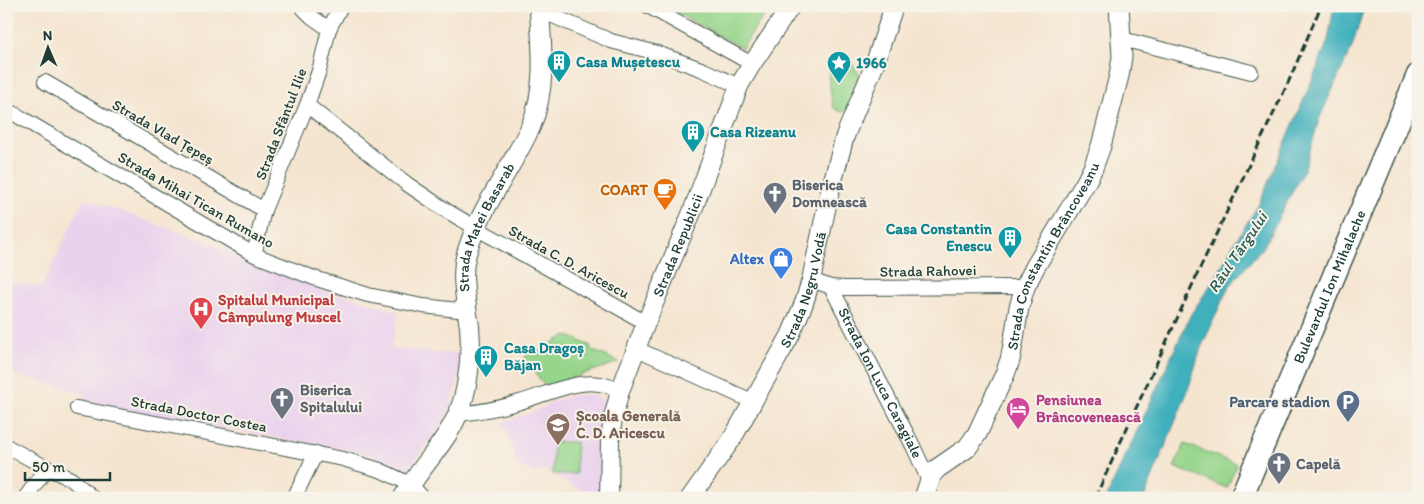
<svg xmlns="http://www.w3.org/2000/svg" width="1424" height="504" viewBox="0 0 1424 504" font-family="Itim,sans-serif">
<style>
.built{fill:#ead1ed}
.green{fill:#96d58b;stroke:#5a8960}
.water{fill:#41b0bd;stroke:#307678}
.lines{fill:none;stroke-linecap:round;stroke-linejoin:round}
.minor-casing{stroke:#3f564b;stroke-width:16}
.tertiary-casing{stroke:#3f564b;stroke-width:20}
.secondary-casing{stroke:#3f564b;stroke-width:21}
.trunk-casing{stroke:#3f564b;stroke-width:25}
.minor{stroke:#fff;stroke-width:14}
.tertiary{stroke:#fff;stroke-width:18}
.secondary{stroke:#fff;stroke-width:19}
.trunk{stroke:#fff;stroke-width:22}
.rail{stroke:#1f3d34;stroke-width:3;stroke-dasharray:8 4;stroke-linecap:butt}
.labels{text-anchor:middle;stroke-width:4;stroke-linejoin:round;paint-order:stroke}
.culture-label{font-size:15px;font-weight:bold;fill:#0d838f;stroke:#f7f3e8;text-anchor:start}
.street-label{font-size:15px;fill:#1f3d34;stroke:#f7f3e8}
.worship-label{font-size:15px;font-weight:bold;fill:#5b616d;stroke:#f7f3e8;text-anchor:start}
.food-label{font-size:15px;font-weight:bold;fill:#c56008;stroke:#f7f3e8;text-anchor:end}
.shop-label{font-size:15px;font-weight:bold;fill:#366cbe;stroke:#f7f3e8;text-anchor:end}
.health-label{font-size:15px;font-weight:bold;fill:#be3a42;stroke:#f7f3e8;text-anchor:start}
.hotel-label{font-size:15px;font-weight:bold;fill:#b23c85;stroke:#f7f3e8;text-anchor:start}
.service-label{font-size:15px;font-weight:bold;fill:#4e5e75;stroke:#f7f3e8;text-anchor:end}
.education-label{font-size:15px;font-weight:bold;fill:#785e54;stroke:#f7f3e8;text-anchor:start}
.water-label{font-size:16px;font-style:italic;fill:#285a56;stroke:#f7f3e8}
</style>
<rect width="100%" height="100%" fill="#f7f3e8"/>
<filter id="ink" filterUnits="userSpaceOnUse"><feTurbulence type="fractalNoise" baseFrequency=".02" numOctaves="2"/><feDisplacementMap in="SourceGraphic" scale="10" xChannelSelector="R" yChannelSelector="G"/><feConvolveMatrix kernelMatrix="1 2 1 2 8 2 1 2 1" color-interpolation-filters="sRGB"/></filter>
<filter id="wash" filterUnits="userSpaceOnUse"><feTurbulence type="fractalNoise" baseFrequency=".0096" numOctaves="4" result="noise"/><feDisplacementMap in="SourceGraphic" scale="20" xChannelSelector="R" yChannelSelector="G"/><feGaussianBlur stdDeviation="1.12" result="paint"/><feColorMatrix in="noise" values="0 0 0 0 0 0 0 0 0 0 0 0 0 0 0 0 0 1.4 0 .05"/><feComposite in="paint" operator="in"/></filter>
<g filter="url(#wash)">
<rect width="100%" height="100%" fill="#f5e5d0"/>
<g class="built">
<polygon points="84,198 209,243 277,274 399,312 391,348 435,353 467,353 448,415 406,473 369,454 84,404 85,394 6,372 6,281 42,287"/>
<polygon points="574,395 588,395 598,397 604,401 606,406 605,498 599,498 576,487 544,469 536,472 519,467 502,422 530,413 563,398"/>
</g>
<g class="green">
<polygon points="676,6 770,6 742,48 673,11"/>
<path d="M 844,62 C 871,67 853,94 847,110 C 841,113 838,111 833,107 L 828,75 L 834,65 Z"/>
<polygon points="567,335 591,346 590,349 619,362 545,387 525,358 527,352 534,353"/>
<rect x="553" y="442" width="23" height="32"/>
<polygon points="1185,444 1237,464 1227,488 1174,467"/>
</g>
<polygon class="water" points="1334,6 1365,6 1352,47 1320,117 1304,170 1264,246 1228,288 1201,348 1187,393 1144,498 1106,498 1191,314 1218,274 1231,248 1259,204 1315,73 1328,40"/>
</g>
<g filter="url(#ink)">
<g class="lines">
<defs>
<g id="minor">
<polyline points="301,6 312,17 329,29"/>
<polyline points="648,6 752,64"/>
<polyline points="539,10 611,41 657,53 701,69 739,86"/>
<polyline points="1122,39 1251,72"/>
<polyline points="45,82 264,210"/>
<polyline points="307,105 407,184 447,211 476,228 646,323"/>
<polyline points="6,109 255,255 314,278 368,295 423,306 467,311"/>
<polyline points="255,255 257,240 264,210 307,105 319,71 329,29 341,6"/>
<path id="s1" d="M 811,280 L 831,287 L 913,446 L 929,481"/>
<polyline points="831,287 845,288 1025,287"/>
<polyline points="637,349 754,402"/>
<polyline points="77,408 343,459 380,470 410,484 423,498"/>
<path d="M 458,414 C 479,412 500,408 520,402 C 552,393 587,372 620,391"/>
<polyline points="6,446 47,468 71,479 93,498"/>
<polyline points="25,498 47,468"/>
<polyline points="294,498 316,453"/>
</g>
<g id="tertiary">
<path id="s2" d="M 609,498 L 610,440 L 613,418 L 620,391 L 646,323 L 692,212 L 739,86 L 752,64 L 791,6"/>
<path id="s3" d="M 690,498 L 732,439 L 790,336 L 804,303 L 811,280 L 830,191 L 845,136 L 874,66 L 894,6"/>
</g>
<g id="secondary">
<path id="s4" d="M 403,498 C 418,469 444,446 457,416 C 466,397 469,373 470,353 C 471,339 470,325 467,311 C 465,292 461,274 466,255 C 479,209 511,170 531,126 C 547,88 542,46 539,6"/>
<path id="s5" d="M 924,498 L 932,474 L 938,468 L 967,448 L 977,434 L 1005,374 L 1010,360 L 1013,345 L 1019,307 L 1025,287 L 1035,267 L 1086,182 L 1093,168 L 1101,146 L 1119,76 L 1122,57 L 1119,6"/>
</g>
<g id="trunk">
<path id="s6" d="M 1241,498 L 1418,75"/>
</g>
</defs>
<use href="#minor" class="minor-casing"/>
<use href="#tertiary" class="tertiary-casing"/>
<use href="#secondary" class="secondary-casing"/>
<use href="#trunk" class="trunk-casing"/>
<use href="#minor" class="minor"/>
<use href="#tertiary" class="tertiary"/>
<use href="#secondary" class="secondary"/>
<use href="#trunk" class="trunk"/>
<polyline class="rail" points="1095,498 1201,266 1288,83 1321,6"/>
</g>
</g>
<defs>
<symbol id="building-pin" viewBox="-11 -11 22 30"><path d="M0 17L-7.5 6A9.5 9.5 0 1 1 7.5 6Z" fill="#0f9aa8" stroke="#f7f3e8"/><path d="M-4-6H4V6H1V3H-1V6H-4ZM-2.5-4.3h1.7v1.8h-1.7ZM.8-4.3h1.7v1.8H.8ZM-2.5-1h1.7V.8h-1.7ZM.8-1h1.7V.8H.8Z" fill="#fff"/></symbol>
<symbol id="sight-pin" viewBox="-11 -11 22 30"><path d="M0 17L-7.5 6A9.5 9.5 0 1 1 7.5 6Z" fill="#0f9aa8" stroke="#f7f3e8"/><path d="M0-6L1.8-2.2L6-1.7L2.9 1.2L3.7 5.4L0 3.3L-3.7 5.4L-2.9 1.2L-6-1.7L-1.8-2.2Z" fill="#fff"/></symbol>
<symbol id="cafe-pin" viewBox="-11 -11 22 30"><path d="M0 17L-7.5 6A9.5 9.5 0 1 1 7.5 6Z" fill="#e8710a" stroke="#f7f3e8"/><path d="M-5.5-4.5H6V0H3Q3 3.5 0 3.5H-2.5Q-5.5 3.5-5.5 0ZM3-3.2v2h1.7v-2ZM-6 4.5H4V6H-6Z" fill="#fff"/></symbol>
<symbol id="church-pin" viewBox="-11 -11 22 30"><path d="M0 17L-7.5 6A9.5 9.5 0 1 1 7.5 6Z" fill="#6b7280" stroke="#f7f3e8"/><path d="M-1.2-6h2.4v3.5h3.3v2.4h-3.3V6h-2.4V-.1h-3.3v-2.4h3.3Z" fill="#fff"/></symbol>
<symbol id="shop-pin" viewBox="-11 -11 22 30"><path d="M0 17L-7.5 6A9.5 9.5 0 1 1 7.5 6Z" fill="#3f7fe0" stroke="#f7f3e8"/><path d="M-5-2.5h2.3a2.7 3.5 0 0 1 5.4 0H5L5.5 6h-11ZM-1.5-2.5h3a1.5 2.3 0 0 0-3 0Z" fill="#fff"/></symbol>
<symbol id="hospital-pin" viewBox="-11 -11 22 30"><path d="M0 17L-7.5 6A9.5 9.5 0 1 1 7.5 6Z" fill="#e0444e" stroke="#f7f3e8"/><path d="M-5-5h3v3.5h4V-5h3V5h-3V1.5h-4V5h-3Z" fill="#fff"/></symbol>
<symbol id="parking-pin" viewBox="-11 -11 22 30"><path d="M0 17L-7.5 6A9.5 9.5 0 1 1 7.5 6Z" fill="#5c6f8a" stroke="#f7f3e8"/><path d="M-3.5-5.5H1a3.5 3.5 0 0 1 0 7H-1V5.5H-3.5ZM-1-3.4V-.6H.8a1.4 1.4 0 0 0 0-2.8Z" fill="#fff"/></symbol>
<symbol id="hotel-pin" viewBox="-11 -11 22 30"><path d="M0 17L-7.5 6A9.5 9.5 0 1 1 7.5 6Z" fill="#d1479c" stroke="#f7f3e8"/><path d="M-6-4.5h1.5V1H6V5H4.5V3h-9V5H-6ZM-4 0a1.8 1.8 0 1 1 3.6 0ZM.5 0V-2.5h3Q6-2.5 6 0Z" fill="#fff"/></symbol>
<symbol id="school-pin" viewBox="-11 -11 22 30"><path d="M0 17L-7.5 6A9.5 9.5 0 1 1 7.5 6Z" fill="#8d6e63" stroke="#f7f3e8"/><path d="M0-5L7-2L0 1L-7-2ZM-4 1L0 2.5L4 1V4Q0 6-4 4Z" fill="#fff"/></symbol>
</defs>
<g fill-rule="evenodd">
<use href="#building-pin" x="545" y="48" width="28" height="38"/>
<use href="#sight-pin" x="825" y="49" width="28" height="38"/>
<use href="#building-pin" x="679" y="118" width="28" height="38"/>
<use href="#cafe-pin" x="651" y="176" width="28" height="38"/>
<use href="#church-pin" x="761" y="180" width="28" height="38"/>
<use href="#building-pin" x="996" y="224" width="28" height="38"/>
<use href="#shop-pin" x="767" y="245" width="28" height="38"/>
<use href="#hospital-pin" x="187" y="295" width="28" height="38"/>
<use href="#building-pin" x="472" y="343" width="28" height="38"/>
<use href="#church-pin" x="268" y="385" width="28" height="38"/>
<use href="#parking-pin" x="1334" y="388" width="28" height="38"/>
<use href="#hotel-pin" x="1004" y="395" width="28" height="38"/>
<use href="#school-pin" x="544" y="411" width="28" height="38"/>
<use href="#church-pin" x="1265" y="450" width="28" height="38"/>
</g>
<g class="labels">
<g class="culture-label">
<text x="576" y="67">Casa Mușetescu</text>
<text x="856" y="68">1966</text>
<text x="710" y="137">Casa Rizeanu</text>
<text x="992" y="234" text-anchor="end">Casa Constantin<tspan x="992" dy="17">Enescu</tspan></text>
<text x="504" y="353">Casa Dragoș<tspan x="504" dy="17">Băjan</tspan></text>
</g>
<g class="street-label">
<text transform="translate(281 124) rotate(-69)" y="5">Strada Sfântul Ilie</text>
<text transform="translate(163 132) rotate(30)" y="5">Strada Vlad Țepeș</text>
<text transform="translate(196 200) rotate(30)" y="5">Strada Mihai Tican Rumano</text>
<text dy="5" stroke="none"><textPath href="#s4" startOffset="294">Strada Matei Basarab</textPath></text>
<text dy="5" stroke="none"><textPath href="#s2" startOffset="265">Strada Republicii</textPath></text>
<text dy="5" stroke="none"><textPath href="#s5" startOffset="281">Strada Constantin Brâncoveanu</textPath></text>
<text transform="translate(569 262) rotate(29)" y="5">Strada C. D. Aricescu</text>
<text transform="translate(928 271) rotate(-1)" y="5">Strada Rahovei</text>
<text dy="5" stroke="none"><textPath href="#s6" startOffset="229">Bulevardul Ion Mihalache</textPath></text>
<text dy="5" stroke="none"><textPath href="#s3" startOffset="239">Strada Negru Vodă</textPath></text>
<text dy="5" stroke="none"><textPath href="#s1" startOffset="129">Strada Ion Luca Caragiale</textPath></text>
<text transform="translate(199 414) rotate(11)" y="5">Strada Doctor Costea</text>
</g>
<g class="worship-label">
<text x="792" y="190">Biserica<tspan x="792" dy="17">Domnească</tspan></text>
<text x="300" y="395">Biserica<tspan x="300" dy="17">Spitalului</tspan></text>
<text x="1296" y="469">Capelă</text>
</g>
<g class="food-label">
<text x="648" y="195">COART</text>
</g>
<g class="shop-label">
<text x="764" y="264">Altex</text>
</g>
<g class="health-label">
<text x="218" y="305">Spitalul Municipal<tspan x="218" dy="17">Câmpulung Muscel</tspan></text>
</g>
<g class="hotel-label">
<text x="1036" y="405">Pensiunea<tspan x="1036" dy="17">Brâncovenească</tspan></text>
</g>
<g class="service-label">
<text x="1330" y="407">Parcare stadion</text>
</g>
<g class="education-label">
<text x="576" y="421">Școala Generală<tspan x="576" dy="17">C. D. Aricescu</tspan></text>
</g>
<g class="water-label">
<text transform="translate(1237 252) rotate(-56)" y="6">Râul Târgului</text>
</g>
</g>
<rect width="1424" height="504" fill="none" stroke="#f7f3e8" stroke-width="25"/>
<g transform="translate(48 48) rotate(358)" stroke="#f7f3e8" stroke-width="4" paint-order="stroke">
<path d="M0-4L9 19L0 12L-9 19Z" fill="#1f3d34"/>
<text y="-8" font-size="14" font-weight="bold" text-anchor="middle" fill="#1f3d34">N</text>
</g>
<path d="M25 472v8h85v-8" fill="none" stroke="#1f3d34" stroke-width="2.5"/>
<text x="32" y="472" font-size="15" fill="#1f3d34" stroke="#f7f3e8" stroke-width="4" paint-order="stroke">50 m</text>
</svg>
